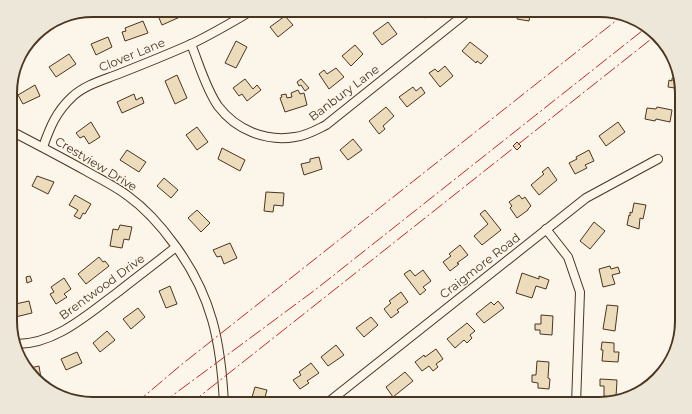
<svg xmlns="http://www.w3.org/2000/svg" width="692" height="414" viewBox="0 0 692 414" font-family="Montserrat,sans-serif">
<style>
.building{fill:#ecdcbc;stroke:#4a3520}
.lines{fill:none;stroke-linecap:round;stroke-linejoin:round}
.minor-casing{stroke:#4a3520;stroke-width:10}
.minor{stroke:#fbf6e9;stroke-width:8}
.power{stroke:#c62828;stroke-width:1;stroke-dasharray:14 3 2 3;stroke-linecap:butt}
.labels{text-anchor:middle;stroke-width:3;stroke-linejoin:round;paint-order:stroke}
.street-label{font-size:12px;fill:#4a3520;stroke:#fbf6e9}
.rim{fill:none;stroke:#4a3520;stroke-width:2}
</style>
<rect width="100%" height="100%" fill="#fbf6e9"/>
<g class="building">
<polygon points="157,10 176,10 180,17 162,25 156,11"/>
<polygon points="306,10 319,10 311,16"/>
<polygon points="416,10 431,10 426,18 415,12"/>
<polygon points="519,10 531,10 529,21 517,19"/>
<polygon points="285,16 293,25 278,37 270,27"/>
<polygon points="143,21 148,33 125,41 122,32 126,31 125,28"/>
<polygon points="388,22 397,34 382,45 373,33"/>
<polygon points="108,37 112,47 96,55 91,44"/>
<polygon points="236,41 247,47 236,68 225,63"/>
<polygon points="470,42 488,56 481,64 477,61 476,63 462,51"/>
<polygon points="355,45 363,54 351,66 342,56"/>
<polygon points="69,54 76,64 56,77 49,67"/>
<polygon points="445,66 453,76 440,87 429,73 435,69 438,72"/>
<polygon points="336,68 344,77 329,89 319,74 324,70 327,74"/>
<polygon points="177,75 187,98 175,104 165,81"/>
<polygon points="672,78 676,78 675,88 668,87 669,80 672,81"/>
<polygon points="245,79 253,89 257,85 261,90 247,101 242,94 239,96 233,88"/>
<polygon points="301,79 309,88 305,91 301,85 299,86 297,82"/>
<polygon points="35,85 40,96 23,104 18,95"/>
<polygon points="413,87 416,91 421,87 425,93 407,107 399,97"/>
<polygon points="298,90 300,94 304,93 307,105 285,112 280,98 282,97 281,95 286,94 287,98 292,97 291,93"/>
<polygon points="134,94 136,100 142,97 144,103 122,113 117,102"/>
<polygon points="386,107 394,116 383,126 385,129 379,134 369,121"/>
<polygon points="657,107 672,110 670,122 656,119 655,121 645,119 647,108 656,109"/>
<polygon points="91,122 100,137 89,144 84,136 80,138 76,133"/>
<polygon points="618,122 625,132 606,146 599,136"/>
<polygon points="197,127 208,142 197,150 186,135"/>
<polygon points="353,139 362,150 348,160 340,150"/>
<polygon points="517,142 521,146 517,150 513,146"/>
<polygon points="222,148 245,160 240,171 218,159"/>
<polygon points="127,150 146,162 139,172 120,160"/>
<polygon points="589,150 594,161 585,165 587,168 575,174 569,163 577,159 576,157"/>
<polygon points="319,157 322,169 304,175 301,164 310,162 310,159"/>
<polygon points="548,167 557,180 539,195 531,185 544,174 542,172"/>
<polygon points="37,176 54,182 48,194 32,186"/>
<polygon points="164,178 178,190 171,198 157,186"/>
<polygon points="266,192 284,193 283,206 274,205 273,212 264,211"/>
<polygon points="75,195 91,204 85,214 83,213 80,219 74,216 78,210 69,205"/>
<polygon points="519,195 522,199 525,197 531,206 528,209 528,210 517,218 510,208 512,206 509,202"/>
<polygon points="634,203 646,205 643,219 640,218 639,229 627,225 629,215 630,216 630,212 632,213"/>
<polygon points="197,210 210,223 201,232 188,218"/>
<polygon points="485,210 501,230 482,245 474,236 488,224 480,214"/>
<polygon points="594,222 605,231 590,249 580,241"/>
<polygon points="120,225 132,227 129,240 124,239 122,248 110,246 113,229 118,230"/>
<polygon points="230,243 237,258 224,264 221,256 217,257 213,250"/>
<polygon points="460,245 468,255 457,263 459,264 450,271 443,262 451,256 449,254"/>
<polygon points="99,257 103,262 105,261 109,266 86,284 78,274"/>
<polygon points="610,266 611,269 618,267 620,273 612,275 615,284 603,287 599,269"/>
<polygon points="410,270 415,276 423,270 431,281 423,287 426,290 420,295 404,274"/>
<polygon points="522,273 539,279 539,276 549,280 546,289 536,286 532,298 516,293"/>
<polygon points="30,276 32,281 27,283 26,277"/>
<polygon points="64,278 71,289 64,294 67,297 56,304 50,294 54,292 51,287"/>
<polygon points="170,286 177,304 166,308 159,291"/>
<polygon points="401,292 408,302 397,310 399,312 391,318 384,309 391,303 389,301"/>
<polygon points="29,301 32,313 11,318 11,305"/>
<polygon points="498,301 504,308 484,323 476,314 491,302 494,305"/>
<polygon points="607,305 618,306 615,331 603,329"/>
<polygon points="138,308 145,317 131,329 123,319"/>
<polygon points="541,315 553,316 552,335 540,334 540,330 535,330 535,324 541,324"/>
<polygon points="371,317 378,325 364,337 356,328"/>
<polygon points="467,323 475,331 470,335 472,338 467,343 464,340 455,348 447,339"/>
<polygon points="107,331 115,340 100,352 93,343"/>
<polygon points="602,342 614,343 614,352 619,352 618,362 602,361 603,350 601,350"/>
<polygon points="336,345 344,355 328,366 321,357"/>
<polygon points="436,349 443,359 436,364 438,367 433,371 429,366 422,371 415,362 424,355 425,357"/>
<polygon points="77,352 82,363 66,370 61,359"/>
<polygon points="537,361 549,362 548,378 550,379 549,389 538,388 538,383 532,382 532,375 536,375"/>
<polygon points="311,363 319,373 307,381 309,383 300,389 293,380 301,375 299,372"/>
<polygon points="39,366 42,384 26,369"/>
<polygon points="405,372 413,381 393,397 386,387"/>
<polygon points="600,379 617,380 616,397 604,396 604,386 600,386"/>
<polygon points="255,387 267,390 263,404 250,404"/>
<polygon points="363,398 374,403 374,404 360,404"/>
<rect x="522" y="398" width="5" height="6"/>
<polygon points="536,401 548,402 548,404 536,404"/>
</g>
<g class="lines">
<defs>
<g id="minor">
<path d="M 191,44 C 199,64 206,89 218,106 C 236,130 266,142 295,137 C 306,136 316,130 326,125 L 470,10"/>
<path d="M 11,131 C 36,144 61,157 86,171 C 100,179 115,186 128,196 C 146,209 161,226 174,244 C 212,295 221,342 224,404"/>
<path d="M 43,147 C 50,127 56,112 72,97 C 86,84 104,80 121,73 C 144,64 166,55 189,45 C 211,35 232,22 253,10"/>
<polyline points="546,229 568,257 580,292 576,404"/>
<path d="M 15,344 C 55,345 88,314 118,292 C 137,277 157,262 176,247"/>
<polyline points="326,404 586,198 658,159"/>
</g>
</defs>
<use href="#minor" class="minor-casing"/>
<use href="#minor" class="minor"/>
<g class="power">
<polyline points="135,404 181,365 622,16"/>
<polyline points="161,404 315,290 647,27"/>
<polyline points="190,404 655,36"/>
</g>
</g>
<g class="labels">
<g class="street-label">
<text transform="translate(132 55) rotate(-22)" y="4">Clover Lane</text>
<text transform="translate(344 93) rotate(-37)" y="4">Banbury Lane</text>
<text transform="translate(96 164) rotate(31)" y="4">Crestview Drive</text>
<text transform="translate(480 266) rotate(-38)" y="4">Craigmore Road</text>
<text transform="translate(102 287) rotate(-36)" y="4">Brentwood Drive</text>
</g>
</g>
<path d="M0 0H692V414H0ZM93 17H599A76 76 0 0 1 675 93V321A76 76 0 0 1 599 397H93A76 76 0 0 1 17 321V93A76 76 0 0 1 93 17Z" fill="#ede7d9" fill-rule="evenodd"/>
<path class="rim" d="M93 17H599A76 76 0 0 1 675 93V321A76 76 0 0 1 599 397H93A76 76 0 0 1 17 321V93A76 76 0 0 1 93 17Z"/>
</svg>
